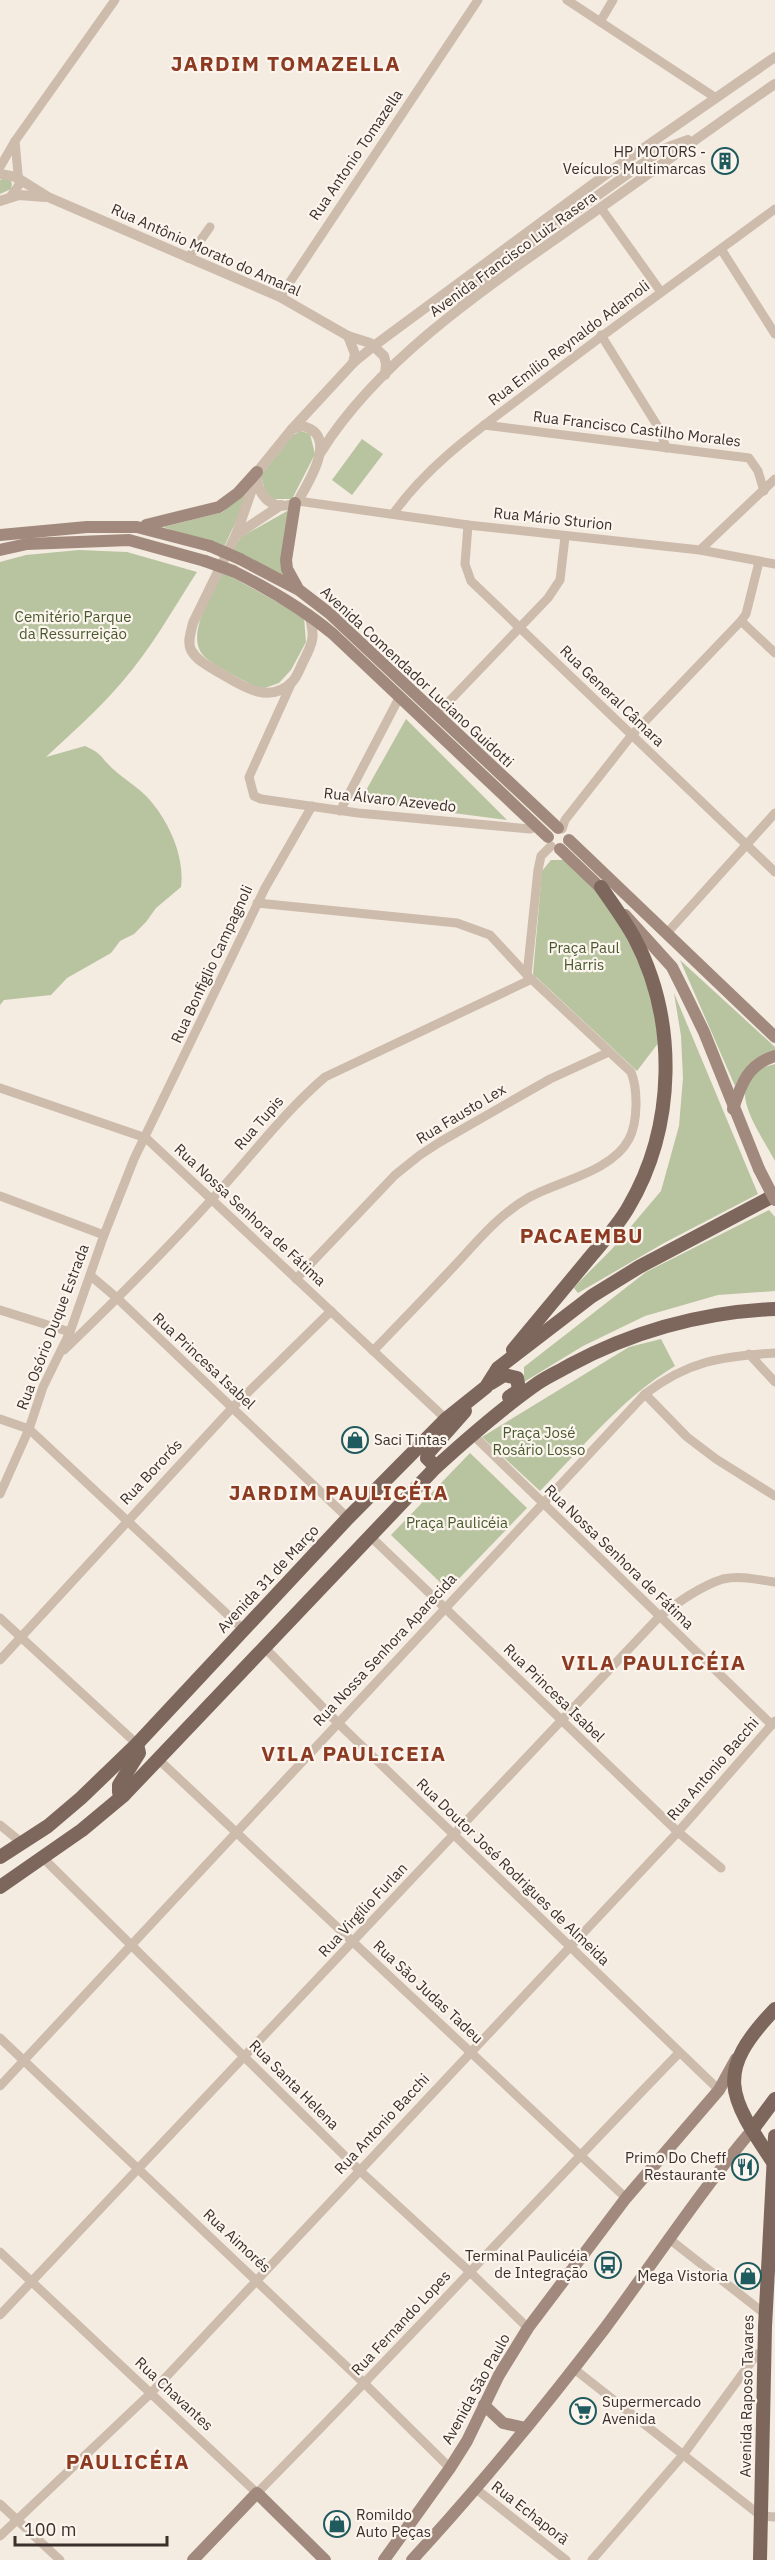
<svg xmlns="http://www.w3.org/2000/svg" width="775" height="2560" viewBox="0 0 775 2560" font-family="'IBM Plex Sans',sans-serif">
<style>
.green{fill:#b8c4a0}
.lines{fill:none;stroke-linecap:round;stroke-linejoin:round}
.minor{stroke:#cdbbac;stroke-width:9}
.tertiary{stroke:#cdbbac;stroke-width:10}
.secondary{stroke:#a18a7d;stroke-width:12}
.primary{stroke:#7d675c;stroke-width:14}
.secondary-bridge{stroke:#a18a7d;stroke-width:12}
.labels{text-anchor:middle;stroke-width:4.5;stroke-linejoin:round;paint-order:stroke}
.poi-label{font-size:15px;fill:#3b302b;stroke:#fbf5ee;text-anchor:end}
.street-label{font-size:15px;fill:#3b302b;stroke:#fbf5ee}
.park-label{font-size:15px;fill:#4a5a2e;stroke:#fbf5ee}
.district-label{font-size:21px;font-weight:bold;letter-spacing:1.5px;fill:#8c3b22;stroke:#fbf5ee}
</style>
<rect width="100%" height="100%" fill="#f4ebe1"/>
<g class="green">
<polygon points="5,178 10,179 12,184 11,189 0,194 0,180"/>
<polygon points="301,431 310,434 315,454 292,499 272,499 265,491 261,475 293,435"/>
<polygon points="362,439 383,454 352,495 332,480"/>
<polygon points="248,487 246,500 224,547 163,527 223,512"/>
<polygon points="289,510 286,578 233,550 241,537"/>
<path d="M 79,550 L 127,552 L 197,572 C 173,609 151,649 122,682 C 98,710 72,733 46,757 L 85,746 C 103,754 100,757 113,769 C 124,779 138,787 148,798 C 169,821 185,857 181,887 L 156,908 L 146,922 L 134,934 L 120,941 L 111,953 L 67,978 L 51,995 L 4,1000 L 0,1005 L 0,562 L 26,555 Z"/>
<path d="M 223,572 L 304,617 L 306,642 L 291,670 L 279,683 L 265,688 L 256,687 C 244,680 211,665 203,655 C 185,634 213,594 223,572 Z"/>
<polygon points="406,719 507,820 360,801"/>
<polygon points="551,860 566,860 600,892 629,938 651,992 659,1042 637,1071 533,974 542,871"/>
<path d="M 680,960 L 775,1047 L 775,1052 C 754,1062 745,1064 735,1086 Z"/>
<polygon points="674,993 758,1194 664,1243 578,1293 574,1288 578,1283 611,1250 661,1191 679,1126 683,1078 681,1036"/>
<path d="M 775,1064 L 775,1161 C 759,1130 716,1077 775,1064 Z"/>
<polygon points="769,1210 775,1217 775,1291 718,1295 645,1316 583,1346 524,1382 524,1367 646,1272"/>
<path d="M 661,1339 L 675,1366 C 622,1398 583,1447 540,1491 L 482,1437 L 629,1347 Z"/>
<polygon points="470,1453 527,1508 448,1590 391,1535"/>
</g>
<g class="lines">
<g class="minor">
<polyline points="567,0 716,98"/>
<polyline points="600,22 613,0"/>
<polyline points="0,167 15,141 115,0"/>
<polyline points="10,197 19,185 15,141"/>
<polyline points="601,208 661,292"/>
<polyline points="721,249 775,334"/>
<polyline points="188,258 210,227"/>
<polyline points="280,297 478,0"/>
<polyline points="601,335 660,430 666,448"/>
<polyline points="484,425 749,458 758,471 764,491"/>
<polyline points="298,501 468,525 700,550 775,564"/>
<path d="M 393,514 C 430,462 482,427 532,389 C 612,327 694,269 775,209"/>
<polyline points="468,525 465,564 471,581 775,872"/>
<polyline points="700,550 775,479"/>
<polyline points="741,621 775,653"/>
<polyline points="292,682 249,777 254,796 261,799 358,813 530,829 537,827"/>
<polyline points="437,714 548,598 560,580 565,537"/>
<polyline points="340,811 400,696"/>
<polyline points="562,829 565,820 631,736 741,621 746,614 759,562"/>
<path d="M 257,903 L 457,923 L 490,935 L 527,975 L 631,1072 C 638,1089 638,1122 629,1139 C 612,1172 558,1181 528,1198 C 500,1214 480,1238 458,1262 C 430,1292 402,1321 373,1351"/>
<polyline points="667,933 775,813"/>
<polyline points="527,975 538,870 541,856 551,846"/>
<polyline points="0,1088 146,1138 446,1419"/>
<polyline points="0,1196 104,1235"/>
<polyline points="91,1276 117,1298 348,1518"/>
<polyline points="296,1279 395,1175 420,1155 440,1142 550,1079 609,1052"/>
<polyline points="0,1310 70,1332"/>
<path d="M 64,1350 C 115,1301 165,1251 212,1199 C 250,1158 283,1113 325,1077 L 532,979"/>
<polyline points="749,1354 775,1382"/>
<polyline points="645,1394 687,1437 716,1459 775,1496"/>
<polyline points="0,1419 29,1429 243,1629"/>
<polyline points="472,1434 772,1725"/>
<polyline points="0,1494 29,1429 43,1387 70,1332 104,1235 134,1159 265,888 312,806"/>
<polyline points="370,1536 678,1832 721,1868"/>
<polyline points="0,1618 137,1744"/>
<polyline points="264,1647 338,1723 719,2090"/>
<polyline points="0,1660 232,1408 331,1311"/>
<polyline points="158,1759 626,2198"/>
<polyline points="0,1825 22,1843"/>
<polyline points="43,1858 359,2170 469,2271 528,2328"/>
<polyline points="0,2038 365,2384 450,2468"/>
<path d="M 0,2086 L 645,1394 C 688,1361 722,1356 775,1353"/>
<polyline points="668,2238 765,2314"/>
<path d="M 0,2252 L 257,2493 C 400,2349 537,2199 679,2053"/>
<path d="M 0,2315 L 659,1617 C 677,1603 700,1586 723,1579 C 740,1575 759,1580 775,1582"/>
<polyline points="573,2368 761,2516 775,2517"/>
<polyline points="476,2489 566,2560"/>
<polyline points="0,2504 60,2560"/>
<polyline points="0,2536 151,2393 678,1832 775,1721"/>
<polyline points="592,2560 683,2455 757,2354 764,2353"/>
</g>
<g class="tertiary">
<polyline points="0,174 16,177 48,197 280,297 348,336 370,343 384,356 386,364 385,375"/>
<polyline points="0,201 19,195 45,197"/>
<polyline points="462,304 477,285 529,244 663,149 688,140"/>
<polyline points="348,336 355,354 353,363"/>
<path d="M 303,426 C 339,436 309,481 298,501 C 275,515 255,496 257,472 L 292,429 Z"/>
<polyline points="292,429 353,363 375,345 612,170 775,57"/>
<path d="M 321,452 C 383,352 505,275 600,208 C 659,167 716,124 775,84"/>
<path d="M 256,478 L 236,535 L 193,623 C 191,632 187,642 191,650 C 197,661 210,667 220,673 C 242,686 269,705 292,682 C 297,677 300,668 303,662 C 314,641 315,636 309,614"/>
<polyline points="236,535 281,505"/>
</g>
<g class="secondary">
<polyline points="295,503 286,560 287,569 297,587"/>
<polyline points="146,525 219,507 238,493 257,472"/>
<polyline points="0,535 87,527 137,527 210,546"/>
<polyline points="0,550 27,544 129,540 205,561"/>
<polyline points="240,559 299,590 329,613 558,828"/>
<path d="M 233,571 C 269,589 302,608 333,634 L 548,837"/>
<polyline points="569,840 775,1037"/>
<polyline points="560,849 606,893"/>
<polyline points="625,915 672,967 685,993 704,1032 759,1169"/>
<path d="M 733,1109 C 741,1084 748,1064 775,1056"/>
<polyline points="484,2405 503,2423 526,2428"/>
<polyline points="193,2560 257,2493 325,2560"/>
<polyline points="384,2560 450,2468 467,2441 499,2375 528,2328 626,2198 719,2090 736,2059"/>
<path d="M 412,2560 C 480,2486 544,2408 605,2328 C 654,2262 699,2193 752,2130"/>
</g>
<g class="primary">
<path d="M 513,1350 C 537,1321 562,1291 586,1262 C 600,1245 617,1227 628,1208 C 676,1127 678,1020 634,937 C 624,919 612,903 601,887"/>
<polyline points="491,1383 504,1375 517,1378 519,1390 509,1397"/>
<polyline points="436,1467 427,1458 428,1453 465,1411"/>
<polyline points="124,1795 119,1792 119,1785 139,1753 137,1744"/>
<polyline points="0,1857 48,1826 81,1798 137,1744 348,1518 446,1419 486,1387 498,1368 592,1296 639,1267 775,1195"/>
<path d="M 0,1887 L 82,1830 L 124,1795 L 436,1467 C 469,1437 502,1408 538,1383 C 548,1376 560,1371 570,1365 C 634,1331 703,1312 775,1309"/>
<polyline points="752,2130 775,2099"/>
<path d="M 773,2162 C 728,2095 714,2073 775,2009"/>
<polyline points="760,2560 765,2327 775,2136"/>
</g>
<g class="secondary-bridge">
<polyline points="210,546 240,559"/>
<polyline points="205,561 233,571"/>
<polyline points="759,1169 775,1200"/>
</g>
</g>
<defs>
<symbol id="building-ring" viewBox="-11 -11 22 22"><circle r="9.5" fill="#fbf5ee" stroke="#1f5a5e" stroke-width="1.5"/><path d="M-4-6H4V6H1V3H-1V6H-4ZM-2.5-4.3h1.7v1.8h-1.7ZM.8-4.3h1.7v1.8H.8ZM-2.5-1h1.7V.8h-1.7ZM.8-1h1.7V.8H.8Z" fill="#1f5a5e"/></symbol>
<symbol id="shop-ring" viewBox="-11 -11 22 22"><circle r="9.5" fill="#fbf5ee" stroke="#1f5a5e" stroke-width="1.5"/><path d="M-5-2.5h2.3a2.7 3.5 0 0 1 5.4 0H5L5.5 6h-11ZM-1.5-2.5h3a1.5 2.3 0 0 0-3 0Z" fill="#1f5a5e"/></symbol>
<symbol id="restaurant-ring" viewBox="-11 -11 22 22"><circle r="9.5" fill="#fbf5ee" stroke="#1f5a5e" stroke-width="1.5"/><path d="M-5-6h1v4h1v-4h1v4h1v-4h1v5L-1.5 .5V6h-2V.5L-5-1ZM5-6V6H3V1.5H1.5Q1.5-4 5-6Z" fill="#1f5a5e"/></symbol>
<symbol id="bus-ring" viewBox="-11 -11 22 22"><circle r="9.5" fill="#fbf5ee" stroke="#1f5a5e" stroke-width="1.5"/><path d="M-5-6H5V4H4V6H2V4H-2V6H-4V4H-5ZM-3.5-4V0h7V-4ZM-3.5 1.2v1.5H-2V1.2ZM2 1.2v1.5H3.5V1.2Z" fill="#1f5a5e"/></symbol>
<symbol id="supermarket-ring" viewBox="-11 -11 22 22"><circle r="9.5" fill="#fbf5ee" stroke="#1f5a5e" stroke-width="1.5"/><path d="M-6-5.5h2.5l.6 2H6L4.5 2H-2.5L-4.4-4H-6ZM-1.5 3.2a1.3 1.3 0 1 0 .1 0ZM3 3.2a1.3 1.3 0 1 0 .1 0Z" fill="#1f5a5e"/></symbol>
</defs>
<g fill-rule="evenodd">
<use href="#building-ring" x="710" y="146" width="30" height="30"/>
<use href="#shop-ring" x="340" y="1425" width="30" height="30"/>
<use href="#restaurant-ring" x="730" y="2152" width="30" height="30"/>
<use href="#bus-ring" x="593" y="2250" width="30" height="30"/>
<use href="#shop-ring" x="733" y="2261" width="30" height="30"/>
<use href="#supermarket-ring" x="568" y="2396" width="30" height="30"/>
<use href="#shop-ring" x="322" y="2509" width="30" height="30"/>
</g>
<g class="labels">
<g class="poi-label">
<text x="706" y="157">HP MOTORS -<tspan x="706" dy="17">Veículos Multimarcas</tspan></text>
<text x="374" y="1445" text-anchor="start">Saci Tintas</text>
<text x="726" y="2163">Primo Do Cheff<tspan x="726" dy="17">Restaurante</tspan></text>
<text x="588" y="2261">Terminal Paulicéia<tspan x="588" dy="17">de Integração</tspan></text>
<text x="728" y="2281">Mega Vistoria</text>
<text x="602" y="2407" text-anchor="start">Supermercado<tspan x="602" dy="17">Avenida</tspan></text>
<text x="356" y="2520" text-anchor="start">Romildo<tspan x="356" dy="17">Auto Peças</tspan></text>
</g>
<g class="street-label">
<text transform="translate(356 155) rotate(-56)" y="5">Rua Antonio Tomazella</text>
<text transform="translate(206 250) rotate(24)" y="5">Rua Antônio Morato do Amaral</text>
<text transform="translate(513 254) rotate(-36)" y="5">Avenida Francisco Luiz Rasera</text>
<text transform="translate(569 343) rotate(-37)" y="5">Rua Emílio Reynaldo Adamoli</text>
<text transform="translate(637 429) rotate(7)" y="5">Rua Francisco Castilho Morales</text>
<text transform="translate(553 519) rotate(6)" y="5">Rua Mário Sturion</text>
<text transform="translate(417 677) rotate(43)" y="5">Avenida Comendador Luciano Guidotti</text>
<text transform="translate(612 696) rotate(44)" y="5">Rua General Câmara</text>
<text transform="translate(390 800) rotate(6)" y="5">Rua Álvaro Azevedo</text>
<text transform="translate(212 964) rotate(-65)" y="5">Rua Bonfiglio Campagnoli</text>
<text transform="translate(461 1114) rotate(-31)" y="5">Rua Fausto Lex</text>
<text transform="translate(259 1123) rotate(-49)" y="5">Rua Tupis</text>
<text transform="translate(250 1215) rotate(43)" y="5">Rua Nossa Senhora de Fátima</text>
<text transform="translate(53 1327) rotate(-69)" y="5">Rua Osório Duque Estrada</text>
<text transform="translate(204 1361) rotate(43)" y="5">Rua Princesa Isabel</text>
<text transform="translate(151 1472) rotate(-47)" y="5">Rua Bororós</text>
<text transform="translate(619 1557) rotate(44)" y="5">Rua Nossa Senhora de Fátima</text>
<text transform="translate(268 1579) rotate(-47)" y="5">Avenida 31 de Março</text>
<text transform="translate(385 1650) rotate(-47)" y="5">Rua Nossa Senhora Aparecida</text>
<text transform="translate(554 1693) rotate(44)" y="5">Rua Princesa Isabel</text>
<text transform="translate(713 1769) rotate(-49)" y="5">Rua Antonio Bacchi</text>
<text transform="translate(513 1872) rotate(44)" y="5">Rua Doutor José Rodrigues de Almeida</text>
<text transform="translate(363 1910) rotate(-47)" y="5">Rua Virgílio Furlan</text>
<text transform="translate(428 1992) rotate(43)" y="5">Rua São Judas Tadeu</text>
<text transform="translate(294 2085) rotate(45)" y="5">Rua Santa Helena</text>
<text transform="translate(382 2124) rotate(-47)" y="5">Rua Antonio Bacchi</text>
<text transform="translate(237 2241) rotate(43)" y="5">Rua Aimorés</text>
<text transform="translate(401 2323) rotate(-47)" y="5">Rua Fernando Lopes</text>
<text transform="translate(476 2389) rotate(-61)" y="5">Avenida São Paulo</text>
<text transform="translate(174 2394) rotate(43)" y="5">Rua Chavantes</text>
<text transform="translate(747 2396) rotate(-89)" y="5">Avenida Raposo Tavares</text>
<text transform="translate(530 2513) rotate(38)" y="5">Rua Echaporã</text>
</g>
<g class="park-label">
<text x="73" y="622">Cemitério Parque<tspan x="73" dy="17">da Ressurreição</tspan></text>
<text x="584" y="953">Praça Paul<tspan x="584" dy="17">Harris</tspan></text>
<text x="539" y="1438">Praça José<tspan x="539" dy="17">Rosário Losso</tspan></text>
<text x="457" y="1528">Praça Paulicéia</text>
</g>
<g class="district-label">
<text x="286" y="71">JARDIM TOMAZELLA</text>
<text x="582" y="1243">PACAEMBU</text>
<text x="339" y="1500">JARDIM PAULICÉIA</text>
<text x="654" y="1670">VILA PAULICÉIA</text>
<text x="354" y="1761">VILA PAULICEIA</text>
<text x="128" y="2469">PAULICÉIA</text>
</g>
</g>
<path d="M15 2536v9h152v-9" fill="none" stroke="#3b302b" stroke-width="3"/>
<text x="24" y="2536" font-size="18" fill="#3b302b" stroke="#fbf5ee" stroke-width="4.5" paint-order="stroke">100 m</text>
</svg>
